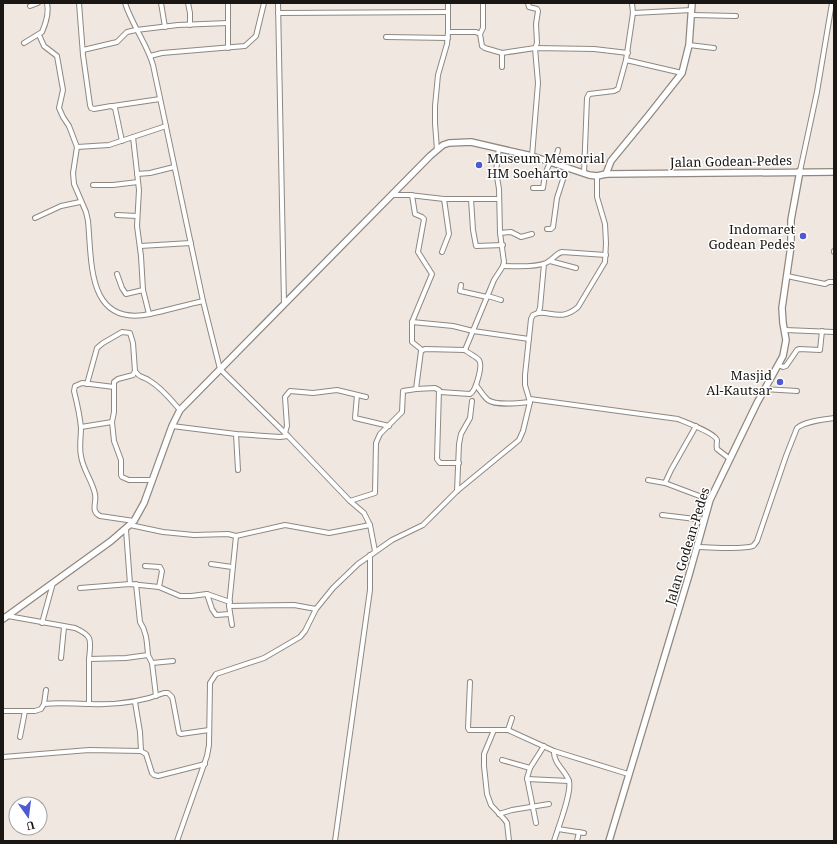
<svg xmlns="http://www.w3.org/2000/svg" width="837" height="844" viewBox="0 0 837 844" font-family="'Noto Serif',serif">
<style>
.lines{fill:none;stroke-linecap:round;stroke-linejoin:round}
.minor-casing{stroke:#8f8881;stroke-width:6}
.tertiary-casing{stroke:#8f8881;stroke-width:8}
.minor{stroke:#fff;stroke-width:4}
.tertiary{stroke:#fff;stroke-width:5.5}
.poi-dot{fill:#4d5ad0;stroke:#fff;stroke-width:1.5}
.labels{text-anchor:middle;stroke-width:3;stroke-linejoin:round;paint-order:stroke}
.poi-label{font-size:13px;fill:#191613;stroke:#fff;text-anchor:end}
.street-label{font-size:13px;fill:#191613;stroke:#fff}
</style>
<rect width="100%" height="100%" fill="#f0e8e0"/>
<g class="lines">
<defs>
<g id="minor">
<polyline points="79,3 83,55 90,105 91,108 94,109 111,106 115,108 122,141"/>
<path d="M 125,3 C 132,25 147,44 153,65 L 203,301 L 220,369 L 288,436 L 350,501 L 364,513 L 370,525 L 375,551"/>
<polyline points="161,3 165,27"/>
<polyline points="188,3 190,13 190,25"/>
<polyline points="278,3 284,304"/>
<polyline points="528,3 529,7 537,9 538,11 536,24 537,43 535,48 538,83 532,156"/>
<polyline points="632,3 633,13 626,60 682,73"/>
<polyline points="30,6 38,3"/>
<polyline points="278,13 448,12"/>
<polyline points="633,13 692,10"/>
<polyline points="692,15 736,16"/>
<polyline points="448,32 476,32 480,34 482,46 485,48 502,53 535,48 594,49 628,53"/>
<polyline points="480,34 483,28 483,3"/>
<path d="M 39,35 L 44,46 L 57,56 L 63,90 L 59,108 L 63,117 L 69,126 L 77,147 L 73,173 L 74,184 L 86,212 L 88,221 C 92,263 87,327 150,314 C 168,310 185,305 203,301"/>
<polyline points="386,37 448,38"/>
<path d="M 24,43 L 42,32 C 46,23 49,12 47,3"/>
<polyline points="689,45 714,48"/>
<polyline points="228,48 228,3"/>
<polyline points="83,50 117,42 127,32 136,30 178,25 228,23"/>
<polyline points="502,53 502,67"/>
<polyline points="150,56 162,53 245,46 256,36 264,3"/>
<polyline points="113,106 160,99"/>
<polyline points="77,147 109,145 133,137"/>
<polyline points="437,150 435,123 435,106 438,75 447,44 448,32 448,3"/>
<polyline points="800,171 817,92 832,3"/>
<polyline points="584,173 587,98 589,94 614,91 618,89 626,60"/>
<polyline points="137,174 150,173 174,167"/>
<polyline points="93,185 113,185 138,182"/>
<path d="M 533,188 L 543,188 C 544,180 545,172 549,165 C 553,159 557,157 558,150"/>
<polyline points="392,195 409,195 444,199 499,199"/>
<polyline points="412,195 415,214 422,217 424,219 418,252 432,274 412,322"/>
<polyline points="471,199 473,230 476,246 503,245"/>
<polyline points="117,215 137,216"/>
<polyline points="35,218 61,206 80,202"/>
<polyline points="547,229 551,229 553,227 557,198 567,167"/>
<polyline points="500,233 511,232 521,237 532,234"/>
<polyline points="140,246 191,243"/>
<polyline points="834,251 834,252"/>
<polyline points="442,252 449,234 444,199"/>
<polyline points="550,261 576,268"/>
<path d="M 503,266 C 516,266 533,268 546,263 C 553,260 555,254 562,252 L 606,255"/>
<polyline points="117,274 122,288 126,294 143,290"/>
<polyline points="787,276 825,284 829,282 834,282"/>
<polyline points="461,285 460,291 487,297"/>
<polyline points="488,296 501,300"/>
<polyline points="538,313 540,308 544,264"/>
<polyline points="149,314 143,290 141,256 137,226 139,190 133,137 166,126"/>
<polyline points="785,330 834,332"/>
<polyline points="422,350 412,342 412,322 453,326 473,331 529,339"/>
<polyline points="778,365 783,367 786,366 797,350 799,349 820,350 822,331"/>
<path d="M 135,371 C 140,379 144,376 150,381 C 162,388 171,400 180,410"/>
<polyline points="87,384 97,348 103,343 122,332 130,333 133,343 135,371 133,375 118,379 114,382 114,412 112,422 114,441 121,460 121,475 122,477 129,480 152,480"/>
<path d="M 476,385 C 480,390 483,396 488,400 C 496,406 520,403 530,402"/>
<path d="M 114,387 L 82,383 L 75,386 L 74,391 C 77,403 80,416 81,428 C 81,437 79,447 81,456 C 83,470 92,480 95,494 C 97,502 90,511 100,516 L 134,521"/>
<polyline points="416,389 435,388 439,390 437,459 440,463 459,463"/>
<polyline points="764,389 797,391"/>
<path d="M 440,392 L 470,394 C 476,391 483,365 479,360 C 477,357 468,353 465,350 L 494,280 L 503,266 L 504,262 L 500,233 L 499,189 L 496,171 L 499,148"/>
<polyline points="357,395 355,418 389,426"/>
<path d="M 530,399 L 678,419 C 685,422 715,433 717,440 C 717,443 716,446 717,449 L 730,459"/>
<polyline points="172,426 236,434 280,437 288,436"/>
<polyline points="81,427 112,422"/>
<polyline points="285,433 287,426 285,397 290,391 313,393 337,390 366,397"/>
<polyline points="236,434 238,470"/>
<polyline points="648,480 665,483 710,500"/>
<polyline points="665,483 671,470 696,426"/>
<polyline points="457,491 459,444 461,434 470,418 472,401"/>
<polyline points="350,501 375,493 376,443 380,434 402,412 403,391 416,389 421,351 425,349 465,350"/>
<polyline points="662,515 704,520"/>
<polyline points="130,525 163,532 194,535 228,534 236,536 285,525 329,533 370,525"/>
<polyline points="126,530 130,584"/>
<path d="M 697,547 C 709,547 743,550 753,546 C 755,544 755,544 757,541 L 786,456 L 797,428 C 806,421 822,420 834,418"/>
<polyline points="211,564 232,567"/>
<polyline points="145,566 160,567 162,571 159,587"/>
<polyline points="80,588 130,584 159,587 180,596 191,596 207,594 230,602"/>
<polyline points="207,594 212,609 216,615 230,614"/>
<polyline points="229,606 294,605 316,609"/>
<path d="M 8,616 L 75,628 C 93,636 91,640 89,659"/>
<polyline points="42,623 53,583"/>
<polyline points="232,625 229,606 236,536"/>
<polyline points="148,655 152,663 156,696"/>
<polyline points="61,658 64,627"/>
<polyline points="152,663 173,661"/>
<path d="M 470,682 L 468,728 L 469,730 L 508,730 L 554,751 C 553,763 566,771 569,781 C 572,793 558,828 554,841"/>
<polyline points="135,702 140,732 141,751"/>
<polyline points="44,704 46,690"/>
<path d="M 89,704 L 89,659 L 126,658 L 148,655 C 147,644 147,632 140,622 L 136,584"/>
<path d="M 3,711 L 35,711 L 41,709 L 44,704 C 60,702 75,704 91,704 C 115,705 141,702 164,693 L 168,693 L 172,697 L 173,701 L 179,733 L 181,734 L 209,730"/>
<polyline points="494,730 484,754 484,766 487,794 491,805 505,820 507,823 509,841"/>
<polyline points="508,730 512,718"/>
<polyline points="20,737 25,711"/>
<polyline points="554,751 628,774"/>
<polyline points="3,757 89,750 141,751 146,754 152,773 154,775 158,776 205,764"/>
<polyline points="502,760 530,768"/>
<polyline points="527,779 569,781"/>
<polyline points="499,814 512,810 549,804"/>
<polyline points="536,823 527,778 530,768 544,746"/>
<polyline points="558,829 584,833"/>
<path d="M 177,841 L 207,756 L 209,745 L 210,683 L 216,674 L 264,658 L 300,637 L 305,631 L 316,609 L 333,588 L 358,564 L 392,540 L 423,525 L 457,491 L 519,440 L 523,431 L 530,402 L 525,385 L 525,375 L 531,319 L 533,315 C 546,307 559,324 578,307 L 605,262 L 606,243 L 605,224 L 597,197 L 597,176"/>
<polyline points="335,841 370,590 370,555"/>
<polyline points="577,841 579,832"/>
</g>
<g id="tertiary">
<polyline points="606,174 611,161 648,116 682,73 689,45 692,3"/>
<polyline points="3,619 111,541 134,521 144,503 172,426 180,410 430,156 443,145 449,143 471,142 532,156 589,175 597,176 606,174 834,172"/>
<polyline points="609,841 689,575 710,500 757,403 783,356 786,340 783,323 782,308 791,246 791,220 800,171"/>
</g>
</defs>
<use href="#minor" class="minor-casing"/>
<use href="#tertiary" class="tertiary-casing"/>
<use href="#minor" class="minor"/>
<use href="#tertiary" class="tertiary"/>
</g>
<g class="poi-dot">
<circle cx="479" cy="165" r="4"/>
<circle cx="803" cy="236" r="4"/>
<circle cx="780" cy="382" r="4"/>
</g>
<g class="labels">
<g class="poi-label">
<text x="487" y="163" text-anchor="start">Museum Memorial<tspan x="487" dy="15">HM Soeharto</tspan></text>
<text x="795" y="234">Indomaret<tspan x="795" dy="15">Godean Pedes</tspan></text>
<text x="772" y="380">Masjid<tspan x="772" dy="15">Al-Kautsar</tspan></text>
</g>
<g class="street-label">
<text transform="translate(731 161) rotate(-1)" y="5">Jalan Godean-Pedes</text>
<text transform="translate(687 546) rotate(-73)" y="5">Jalan Godean-Pedes</text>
</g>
</g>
<rect width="837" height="844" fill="none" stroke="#191613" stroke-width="8"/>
<g transform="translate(28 816) rotate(166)"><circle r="19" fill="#ffffff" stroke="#a3a2a1"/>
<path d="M0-3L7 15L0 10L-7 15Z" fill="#4d5ad0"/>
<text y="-6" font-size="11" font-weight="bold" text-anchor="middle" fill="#191613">U</text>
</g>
</svg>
